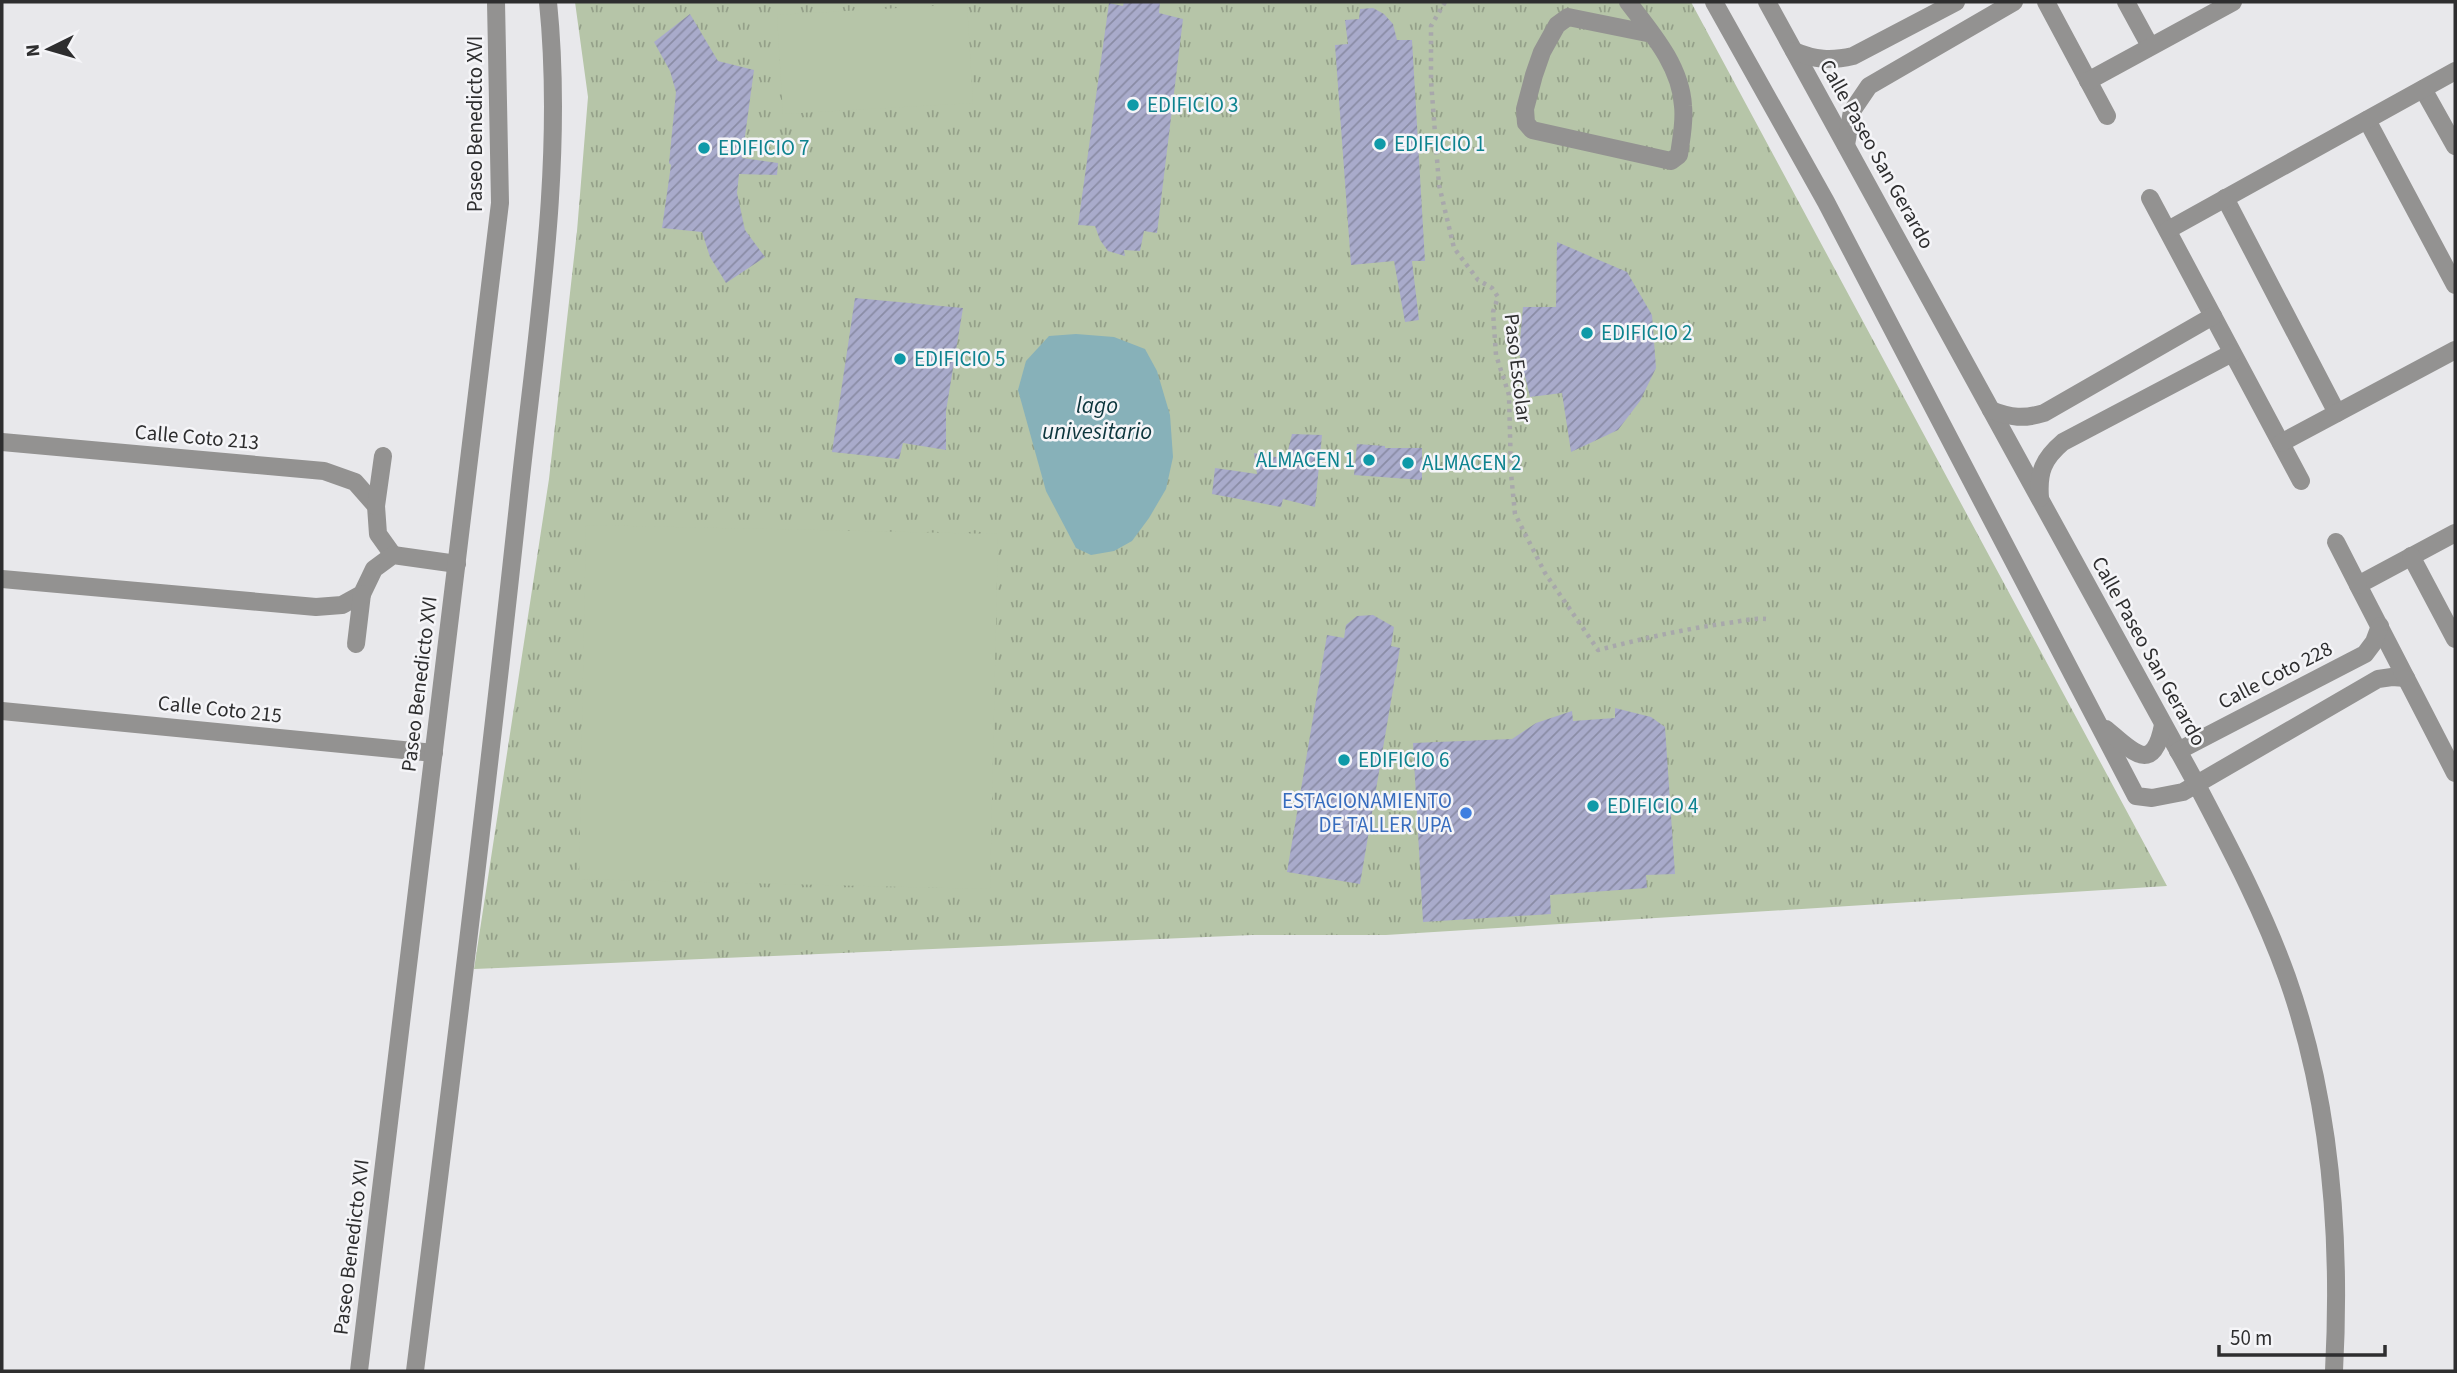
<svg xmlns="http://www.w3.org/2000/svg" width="2457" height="1373" viewBox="0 0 2457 1373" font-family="'Source Sans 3',sans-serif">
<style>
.grass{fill:url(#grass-tufts)}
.garden{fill:#b6c5a8}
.water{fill:#87b1b9}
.building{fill:url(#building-hatch)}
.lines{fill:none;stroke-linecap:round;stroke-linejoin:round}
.path{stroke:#a8a8ab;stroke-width:4.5;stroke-dasharray:3.5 5;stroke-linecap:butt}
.minor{stroke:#939291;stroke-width:18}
.culture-dot{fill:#0f9aa8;stroke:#f5f5f8;stroke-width:2.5}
.shop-dot{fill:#3f7fe0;stroke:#f5f5f8;stroke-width:2.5}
.labels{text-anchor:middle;stroke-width:5;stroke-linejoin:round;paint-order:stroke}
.culture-label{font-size:21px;fill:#0d838f;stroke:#f5f5f8;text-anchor:start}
.street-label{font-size:21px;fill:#2e2e2f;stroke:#f5f5f8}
.shop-label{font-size:21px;fill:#366cbe;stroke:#f5f5f8;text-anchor:end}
.water-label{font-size:23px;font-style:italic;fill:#0d363d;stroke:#f5f5f8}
</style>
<defs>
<pattern id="grass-tufts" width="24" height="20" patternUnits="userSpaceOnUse" patternTransform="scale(1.75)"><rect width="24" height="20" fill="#b6c5a8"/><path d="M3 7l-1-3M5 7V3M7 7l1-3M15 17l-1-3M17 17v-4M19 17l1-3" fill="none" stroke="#94a089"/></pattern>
<pattern id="building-hatch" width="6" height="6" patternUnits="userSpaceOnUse" patternTransform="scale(1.75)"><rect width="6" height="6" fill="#a9abcb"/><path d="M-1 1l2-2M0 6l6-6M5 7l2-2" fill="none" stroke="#8a8ca5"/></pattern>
</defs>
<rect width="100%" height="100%" fill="#e8e8eb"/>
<polygon class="grass" points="575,2 1691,2 2167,886 1386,935 1252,935 474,969 549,479 577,231 588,97"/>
<g class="garden">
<polygon points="967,4 973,103 783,114 777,15"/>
<polygon points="586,525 998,534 990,889 579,879"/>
</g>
<polygon class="water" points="1076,334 1114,337 1145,349 1157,371 1170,415 1173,457 1166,489 1149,518 1132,541 1114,551 1091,555 1076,548 1046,491 1018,390 1026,361 1049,336"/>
<g class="building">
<polygon points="1124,2 1160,2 1159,13 1183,19 1157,233 1144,231 1140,251 1124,250 1125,256 1108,251 1100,240 1095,226 1078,225 1109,3 1123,6"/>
<polygon points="1373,8 1384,14 1393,24 1397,40 1412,40 1425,261 1412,261 1419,320 1405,322 1394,261 1351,265 1335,45 1348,44 1345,20 1359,19 1360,9"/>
<polygon points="690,14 718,61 754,70 742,158 778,163 777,175 739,174 737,193 745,230 765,257 726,283 710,257 702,232 662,228 671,165 669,163 676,92 670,71 654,42"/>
<polygon points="1557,242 1627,272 1652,315 1656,368 1640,401 1618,430 1571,452 1562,393 1530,397 1519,352 1523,307 1556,307"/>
<polygon points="855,298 963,308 946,411 946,450 903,443 899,459 832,452"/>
<polygon points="1292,434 1322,435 1315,507 1283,499 1281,507 1212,494 1215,468 1257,474 1254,453 1286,459"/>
<polygon points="1357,444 1385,446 1385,448 1422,448 1422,480 1354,475"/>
<polygon points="1373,615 1394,627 1391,646 1400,648 1360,884 1287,872 1327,635 1344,638 1346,625 1357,616"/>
<polygon points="1615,708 1651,717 1665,727 1675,874 1646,875 1647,888 1550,895 1551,914 1423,922 1413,743 1512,739 1536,723 1572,711 1573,721 1615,718"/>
</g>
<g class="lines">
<path class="path" d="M 1445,2 L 1431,26 L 1431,81 L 1439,185 L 1454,248 L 1478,280 L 1492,288 L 1498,297 L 1493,312 L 1496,355 L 1509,395 L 1511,473 L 1515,514 L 1545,573 L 1598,650 C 1641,639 1684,629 1728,623 C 1743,621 1751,618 1766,619"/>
<g class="minor">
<path d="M 1628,2 C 1651,32 1681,66 1683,106 C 1685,122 1681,139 1679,155 L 1671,161 L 1532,130 L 1526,123 L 1525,109 L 1534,75 L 1542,52 L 1557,25 L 1568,17 L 1652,34"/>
<polyline points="1714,2 1826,202 2136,796 2152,798 2183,792 2378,679 2392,677 2406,678"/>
<path d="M 1767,2 L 2197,785 C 2230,848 2263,910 2287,977 C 2331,1101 2341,1241 2334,1371"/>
<polyline points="2046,2 2107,116"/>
<polyline points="2126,2 2150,46"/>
<path d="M 1794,51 C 1815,60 1831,61 1853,56 L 1956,2"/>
<polyline points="2088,81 2233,2"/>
<polyline points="2423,89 2455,146"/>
<polyline points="2367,120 2455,285"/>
<polyline points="1846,145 1852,111 1869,86 2014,2"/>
<polyline points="2150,198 2301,481"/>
<polyline points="2225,198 2337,413"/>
<polyline points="2168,230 2455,71"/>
<path d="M 1991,410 C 2011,418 2024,419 2044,413 L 2213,316"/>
<polyline points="2,442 324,471 355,482 376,506 378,534 393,555"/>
<polyline points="2281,443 2455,350"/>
<path d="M 2040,498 C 2038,472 2043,459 2063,442 L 2232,353"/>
<polyline points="376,506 383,456"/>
<polyline points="2455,533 2358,585 2455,773"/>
<polyline points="2336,542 2358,585"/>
<polyline points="2411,556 2455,639"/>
<polyline points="2,579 316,607 342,605 362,594 374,569 393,555 457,564"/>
<polyline points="356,644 362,594"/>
<polyline points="2,711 434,753"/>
<path d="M 2106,729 C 2132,751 2153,776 2163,725"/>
<polyline points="2178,751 2365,654 2374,642 2380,626"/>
<polyline points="359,1371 500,203 496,2"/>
<path d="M 415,1371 C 451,1083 487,794 518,505 C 535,340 565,168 548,2"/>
</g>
</g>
<g class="culture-dot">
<circle cx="1133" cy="105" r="7"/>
<circle cx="1380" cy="144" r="7"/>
<circle cx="704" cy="148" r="7"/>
<circle cx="1587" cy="333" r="7"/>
<circle cx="900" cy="359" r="7"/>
<circle cx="1369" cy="460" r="7"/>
<circle cx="1408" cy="463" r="7"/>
<circle cx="1344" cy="760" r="7"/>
<circle cx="1593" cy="806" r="7"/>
</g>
<circle class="shop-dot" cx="1466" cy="813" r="7"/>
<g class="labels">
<g class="culture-label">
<text x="1147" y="112">EDIFICIO 3</text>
<text x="1394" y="151">EDIFICIO 1</text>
<text x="718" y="155">EDIFICIO 7</text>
<text x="1601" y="340">EDIFICIO 2</text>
<text x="914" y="366">EDIFICIO 5</text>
<text x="1355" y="467" text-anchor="end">ALMACEN 1</text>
<text x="1422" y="470">ALMACEN 2</text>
<text x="1358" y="767">EDIFICIO 6</text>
<text x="1607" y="813">EDIFICIO 4</text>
</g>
<g class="street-label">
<text transform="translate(475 124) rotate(-90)" y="7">Paseo Benedicto XVI</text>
<text transform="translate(1877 154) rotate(61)" y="7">Calle Paseo San Gerardo</text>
<text transform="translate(1518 368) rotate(83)" y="7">Paso Escolar</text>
<text transform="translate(197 437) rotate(5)" y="7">Calle Coto 213</text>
<text transform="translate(2149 651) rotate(61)" y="7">Calle Paseo San Gerardo</text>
<text transform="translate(2275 675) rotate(-27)" y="7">Calle Coto 228</text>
<text transform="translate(419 684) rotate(-83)" y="7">Paseo Benedicto XVI</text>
<text transform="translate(220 709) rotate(6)" y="7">Calle Coto 215</text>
<text transform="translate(351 1247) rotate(-83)" y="7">Paseo Benedicto XVI</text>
</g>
<g class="shop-label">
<text x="1452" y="808">ESTACIONAMIENTO<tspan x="1452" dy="24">DE TALLER UPA</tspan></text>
</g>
<g class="water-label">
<text x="1097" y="413">lago<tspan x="1097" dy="26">univesitario</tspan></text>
</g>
</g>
<rect width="2457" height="1373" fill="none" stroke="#2e2e2f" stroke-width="7"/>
<g transform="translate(49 49) rotate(265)" stroke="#f5f5f8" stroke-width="5" paint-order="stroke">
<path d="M0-5L12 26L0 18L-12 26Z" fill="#2e2e2f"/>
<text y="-10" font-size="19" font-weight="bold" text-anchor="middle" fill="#2e2e2f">N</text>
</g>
<path d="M2219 1345v10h166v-10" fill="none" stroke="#2e2e2f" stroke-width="3.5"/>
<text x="2230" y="1345" font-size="21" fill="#2e2e2f" stroke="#f5f5f8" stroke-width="5" paint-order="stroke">50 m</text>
</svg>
